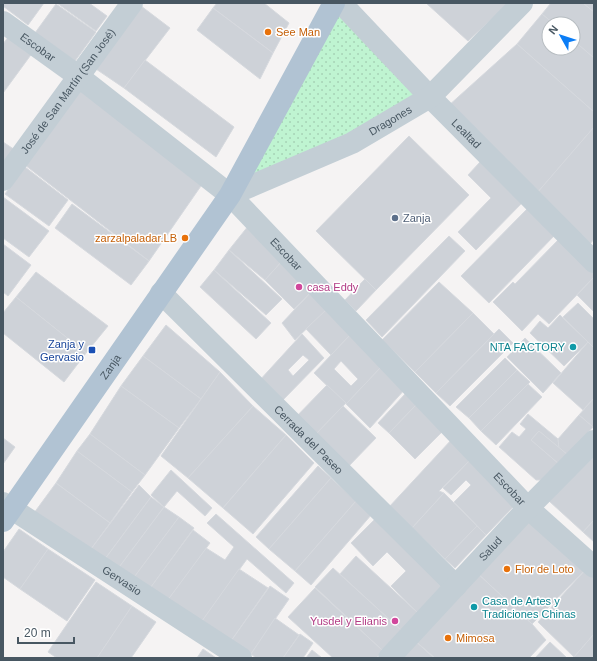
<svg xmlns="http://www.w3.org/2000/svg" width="597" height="661" viewBox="0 0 597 661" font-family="Arial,sans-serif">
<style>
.park{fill:url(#park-dots)}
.building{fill:#ced2d8;stroke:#d6d9de;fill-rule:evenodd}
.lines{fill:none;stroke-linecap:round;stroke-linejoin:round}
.minor{stroke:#c3ced5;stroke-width:22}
.major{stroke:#b1c3d3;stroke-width:22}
.food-dot{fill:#e8710a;stroke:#fff;stroke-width:1.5}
.service-dot{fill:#5c6f8a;stroke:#fff;stroke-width:1.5}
.hotel-dot{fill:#d1479c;stroke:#fff;stroke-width:1.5}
.culture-dot{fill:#0f9aa8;stroke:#fff;stroke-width:1.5}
.transit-dot{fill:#1a4fb4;stroke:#fff;stroke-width:1.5}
.labels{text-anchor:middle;stroke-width:3;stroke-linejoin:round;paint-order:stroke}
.food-label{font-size:11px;fill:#c56008;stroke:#fff;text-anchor:start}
.street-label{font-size:11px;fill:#485762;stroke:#fff}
.service-label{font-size:11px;fill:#4e5e75;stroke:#fff;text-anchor:start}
.hotel-label{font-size:11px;fill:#b23c85;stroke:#fff;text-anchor:start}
.transit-label{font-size:11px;fill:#164399;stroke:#fff;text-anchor:end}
.culture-label{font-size:11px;fill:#0d838f;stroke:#fff;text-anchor:end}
</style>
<defs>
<pattern id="park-dots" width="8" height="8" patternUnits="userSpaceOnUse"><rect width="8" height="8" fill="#bff4d1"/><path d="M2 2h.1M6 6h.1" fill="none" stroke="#a6d3b6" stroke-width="1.8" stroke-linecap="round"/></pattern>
</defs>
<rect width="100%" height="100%" fill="#f5f3f3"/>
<polygon class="park" points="334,3 430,97 230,195"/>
<g class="building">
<polygon points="3,3 44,3 28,25 3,6"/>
<polygon points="57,3 89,3 107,16 96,31"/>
<polygon points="217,3 264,3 289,23 273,53 213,8"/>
<polygon points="426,3 509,3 468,41"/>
<polygon points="551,3 583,3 594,12 594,58 573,40 573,24 554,24 542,14"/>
<polygon points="583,3 594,3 594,12"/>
<polygon points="56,4 96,32 75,61 35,33"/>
<polygon points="141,6 170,28 124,88 96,69"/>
<polygon points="213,8 273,53 260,79 197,30"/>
<polygon points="542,14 554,24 549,24 549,48 573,48 573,40 594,58 594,112 517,44"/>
<polygon points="9,36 33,52 3,93 3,44"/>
<polygon points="517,44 594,112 594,127 537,193 447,107"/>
<polygon points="145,60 234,127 216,157 124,88"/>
<polygon points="83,88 203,183 149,261 25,165"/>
<polygon points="594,127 594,239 590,244 537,193"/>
<polygon points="409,136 469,195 376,290 316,231"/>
<polygon points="3,142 15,150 3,167"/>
<polygon points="480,162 522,203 476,250 458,232 491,198 468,175"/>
<polygon points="25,167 68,200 49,226 5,194"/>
<polygon points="3,197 49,231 29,257 3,238"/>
<polygon points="72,204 149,261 131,285 55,228"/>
<polygon points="528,208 555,235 489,303 461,276"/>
<polygon points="249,225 283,260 265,280 229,250"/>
<polygon points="449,236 465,251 382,337 366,320"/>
<polygon points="560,238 594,272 594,277 549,324 538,314 522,331 493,302 513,282 515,284"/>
<polygon points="3,244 31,265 8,296 3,292"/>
<polygon points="229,250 282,299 266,315 214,270"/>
<polygon points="283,260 313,290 294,309 265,280"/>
<polygon points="214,270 271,323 256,339 200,287"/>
<polygon points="36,272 108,326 86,353 16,297"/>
<polygon points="594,277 594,312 577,295"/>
<polygon points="365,279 376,290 356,311 345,300"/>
<polygon points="439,282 473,313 415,372 382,340"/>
<polygon points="313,290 329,307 295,340 282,323"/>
<polygon points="16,297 86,353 64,382 3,333 3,313"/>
<polygon points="578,303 594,319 594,348 563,317"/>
<polygon points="329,307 351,334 331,355 306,329"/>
<polygon points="473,313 494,334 436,393 415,372"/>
<polygon points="560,315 588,342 564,366 530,333 540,321 548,328"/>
<polygon points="166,325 220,372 201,399 143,356"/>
<polygon points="499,329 513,343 450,406 436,393"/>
<path d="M 302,334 L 324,358 L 280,403 L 259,381 ZM 303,355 L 309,360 L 293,376 L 288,370 Z"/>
<path d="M 351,334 L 383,365 L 346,404 L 314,373 ZM 341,361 L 358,379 L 351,386 L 334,369 Z"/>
<polygon points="525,338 561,373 543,393 507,357"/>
<polygon points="588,342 594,348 594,398 583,410 553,383"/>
<polygon points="143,356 201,399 179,428 121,386"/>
<polygon points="505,358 517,370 469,418 456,407"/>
<polygon points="383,365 406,388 370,428 346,404"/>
<polygon points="517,370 530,382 481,431 469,418"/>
<polygon points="220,372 253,406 188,478 161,456"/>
<polygon points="528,384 542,397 496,445 481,431"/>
<polygon points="327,385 346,403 312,438 293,420"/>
<polygon points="121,386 179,428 145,475 90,434"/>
<polygon points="406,393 417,404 389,433 378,423"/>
<polygon points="594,398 594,425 593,427 579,415"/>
<polygon points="417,404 444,430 415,459 389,433"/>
<polygon points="253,406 286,435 223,508 188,478"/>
<polygon points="343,406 376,438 345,470 312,438"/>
<polygon points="528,414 558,439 559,448 539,431 531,440 559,464 544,480 536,480 499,447 512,432 519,437 526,429 520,424"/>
<polygon points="579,415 593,427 568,455 559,448 558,439"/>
<polygon points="539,431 568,455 559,464 531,440"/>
<polygon points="90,434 145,475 132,492 77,451"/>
<polygon points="286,435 314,463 253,534 223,508"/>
<polygon points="3,438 15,447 3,464"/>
<polygon points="453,438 472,458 439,491 444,493 412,528 389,507"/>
<polygon points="77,451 132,492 110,523 56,483"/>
<polygon points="594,456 594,520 583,532 549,501"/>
<polygon points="472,458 516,504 486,535 454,502 471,485 466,480 451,495 443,488"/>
<polygon points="318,466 331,478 269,549 256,537"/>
<polygon points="171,470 212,508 205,516 177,491 164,507 151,495"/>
<polygon points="331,478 356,501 295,571 269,549"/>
<polygon points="56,483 110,523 88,553 34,513"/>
<polygon points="139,485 151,497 102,563 88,553"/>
<polygon points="444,493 477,526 445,559 412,528"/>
<polygon points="151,497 164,507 117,570 102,563"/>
<polygon points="356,501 372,514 311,585 295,571"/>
<polygon points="164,507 179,517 132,580 117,570"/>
<polygon points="216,514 294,583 286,593 247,559 202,621 167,601 206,548 225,560 234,547 207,523"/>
<polygon points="528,515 587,568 532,624 476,572"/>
<polygon points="378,516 447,584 418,613 391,586 406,571 387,552 373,566 351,543"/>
<polygon points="179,517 194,528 148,591 132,580"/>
<polygon points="594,520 594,542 583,532"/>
<polygon points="477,526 486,535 455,568 445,559"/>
<polygon points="19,529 48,549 20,589 3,577 3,552"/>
<polygon points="193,530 210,543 167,601 148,591"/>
<polygon points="48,549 95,580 67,621 20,589"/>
<polygon points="356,556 418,613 402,631 340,574"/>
<polygon points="333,568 402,631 383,651 315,587"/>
<polygon points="587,568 594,575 594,634 574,657 538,622"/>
<polygon points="239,569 268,588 231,641 202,621"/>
<polygon points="476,572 532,624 546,640 529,658 435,658 413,639"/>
<polygon points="96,582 132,606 97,658 57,658 48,652"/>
<polygon points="270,586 289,599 251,654 231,641"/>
<polygon points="315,588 383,651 376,658 333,658 288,617"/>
<polygon points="132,606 156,622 131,658 97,658"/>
<polygon points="275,618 299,635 283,658 256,658 251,654"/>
<polygon points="300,634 313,643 303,658 283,658"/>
<polygon points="594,634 594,658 575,658 574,657"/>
<polygon points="413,639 434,658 398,658"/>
<polygon points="550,642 567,658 535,658"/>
<polygon points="203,649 216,658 197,658"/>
<polygon points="312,650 322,658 306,658"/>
</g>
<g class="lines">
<g class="minor">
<path id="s1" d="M 341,3 L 430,97 L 594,262"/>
<path id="s2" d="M 3,22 L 78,76 L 230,195 L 528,508 L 594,567"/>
<path id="s3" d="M 3,180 L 132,3"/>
<path id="s4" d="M 230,195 L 352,143 L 430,97 L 522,3"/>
<path id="s5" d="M 161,293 L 456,586"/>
<path id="s6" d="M 3,503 L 241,658"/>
<path id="s7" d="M 389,658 L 528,508 L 594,441"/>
</g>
<path class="major" id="s8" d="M 3,521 L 230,195 L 334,3"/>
</g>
<g class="food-dot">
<circle cx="268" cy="32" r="4"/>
<circle cx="185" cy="238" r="4"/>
<circle cx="507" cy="569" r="4"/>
<circle cx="448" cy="638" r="4"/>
</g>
<circle class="service-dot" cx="395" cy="218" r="4"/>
<g class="hotel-dot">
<circle cx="299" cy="287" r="4"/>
<circle cx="395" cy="621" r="4"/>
</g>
<g class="culture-dot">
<circle cx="573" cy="347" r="4"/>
<circle cx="474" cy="607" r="4"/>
</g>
<rect class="transit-dot" x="88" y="346" width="8" height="8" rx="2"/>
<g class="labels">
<g class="food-label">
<text x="276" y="36">See Man</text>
<text x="177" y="242" text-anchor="end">zarzalpaladar.LB</text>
<text x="515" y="573">Flor de Loto</text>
<text x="456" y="642">Mimosa</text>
</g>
<g class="street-label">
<text dy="4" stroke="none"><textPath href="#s2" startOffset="43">Escobar</textPath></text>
<text dy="4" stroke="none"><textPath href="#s3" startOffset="110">José de San Martín (San José)</textPath></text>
<text dy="4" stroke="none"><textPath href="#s4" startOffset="177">Dragones</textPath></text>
<text dy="4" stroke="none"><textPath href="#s1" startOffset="181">Lealtad</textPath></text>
<text dy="4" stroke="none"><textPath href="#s2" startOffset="367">Escobar</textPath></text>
<text dy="4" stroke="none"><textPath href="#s8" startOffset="188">Zanja</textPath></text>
<text dy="4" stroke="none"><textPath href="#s5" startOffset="208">Cerrada del Paseo</textPath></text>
<text dy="4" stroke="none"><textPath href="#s2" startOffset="691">Escobar</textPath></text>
<text dy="4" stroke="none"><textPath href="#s7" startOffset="149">Salud</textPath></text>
<text dy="4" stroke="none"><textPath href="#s6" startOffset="142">Gervasio</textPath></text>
</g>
<g class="service-label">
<text x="403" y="222">Zanja</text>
</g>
<g class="hotel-label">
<text x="307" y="291">casa Eddy</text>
<text x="387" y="625" text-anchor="end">Yusdel y Elianis</text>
</g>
<g class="transit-label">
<text x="84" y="348">Zanja y<tspan x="84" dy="13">Gervasio</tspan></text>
</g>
<g class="culture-label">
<text x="565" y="351">NTA FACTORY</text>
<text x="482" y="605" text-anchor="start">Casa de Artes y<tspan x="482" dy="13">Tradiciones Chinas</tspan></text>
</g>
</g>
<rect width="597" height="661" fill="none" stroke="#485762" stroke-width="8"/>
<g transform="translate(561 36) rotate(309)"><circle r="19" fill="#ffffff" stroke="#b6bcc0"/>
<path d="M0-3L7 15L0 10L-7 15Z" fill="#0b7df6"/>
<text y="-6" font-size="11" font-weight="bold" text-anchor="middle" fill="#485762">N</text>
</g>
<path d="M18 637v6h56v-6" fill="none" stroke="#485762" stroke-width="2"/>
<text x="24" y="637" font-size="12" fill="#485762" stroke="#ffffff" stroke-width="3" paint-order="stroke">20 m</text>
</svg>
